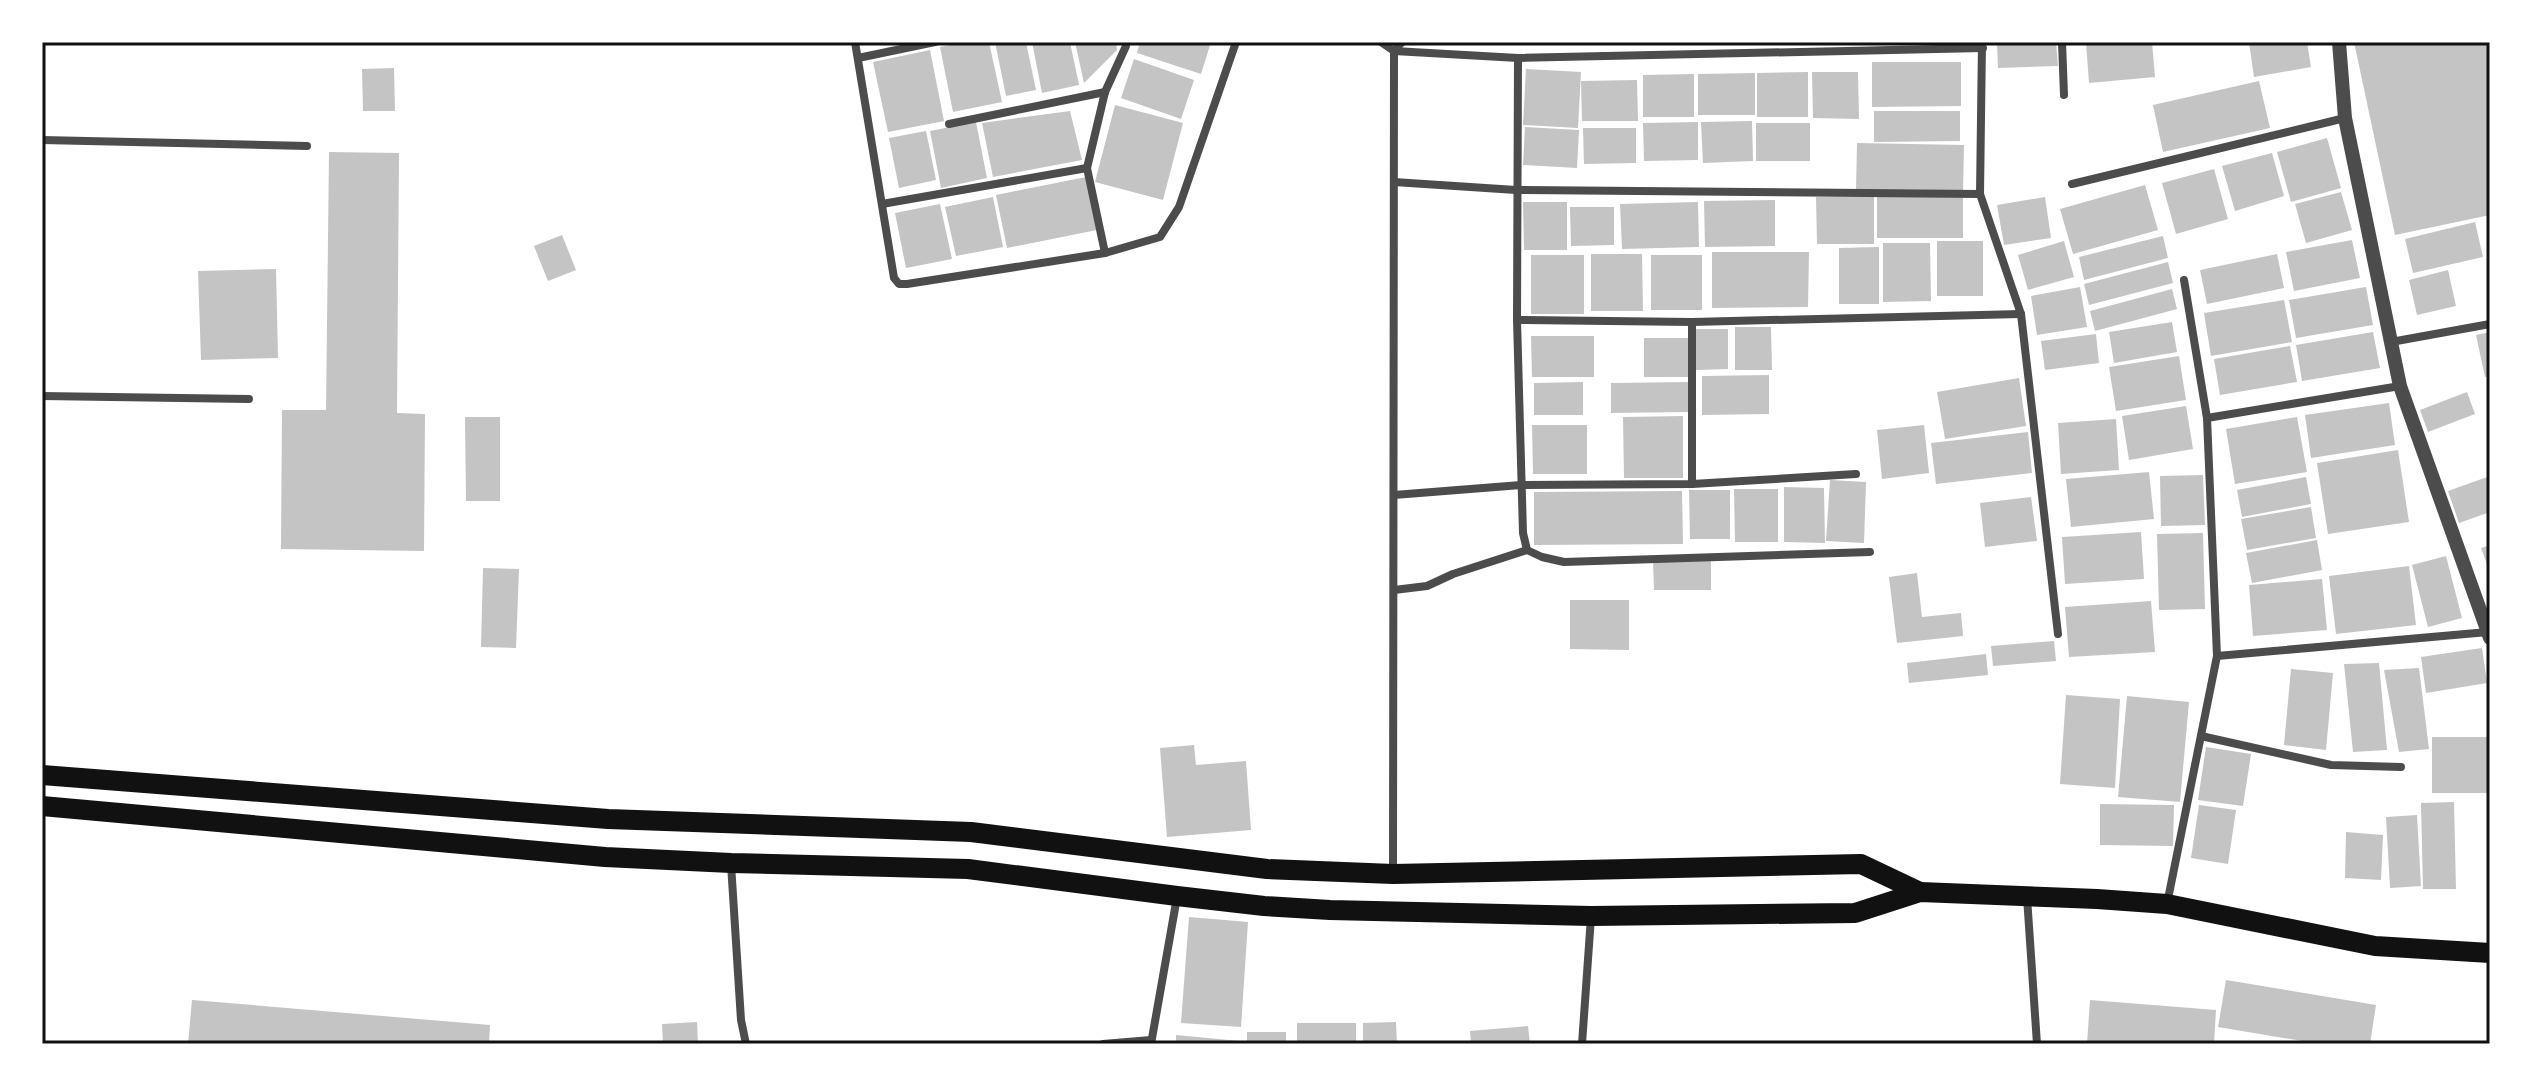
<svg xmlns="http://www.w3.org/2000/svg" width="2532" height="1086" viewBox="0 0 2532 1086" font-family="'Source Sans 3',sans-serif">
<style>
.building{fill:#c4c4c4}
.lines{fill:none;stroke-linecap:round;stroke-linejoin:round}
.minor{stroke:#4c4c4c;stroke-width:8}
.tertiary{stroke:#4c4c4c;stroke-width:14}
.primary{stroke:#111;stroke-width:20}
.neatline{fill:none;stroke:#111;stroke-width:3}
</style>
<rect width="100%" height="100%" fill="#fff"/>
<g class="building">
<polygon points="966,42 989,42 1002,102 953,112 940,47"/>
<polygon points="995,42 1026,42 1036,90 1006,96"/>
<polygon points="1032,42 1070,42 1079,85 1042,93"/>
<polygon points="1075,42 1116,42 1117,50 1084,83"/>
<polygon points="1140,42 1211,42 1201,74 1137,53"/>
<polygon points="1997,42 2056,42 2058,66 1998,68"/>
<polygon points="2086,42 2152,42 2155,77 2089,83"/>
<polygon points="2249,42 2307,42 2311,67 2254,77"/>
<polygon points="2354,42 2490,42 2490,215 2395,235"/>
<polygon points="930,50 944,121 888,132 873,62"/>
<polygon points="1134,59 1194,80 1181,119 1121,98"/>
<polygon points="1872,62 1961,62 1961,106 1872,107"/>
<polygon points="394,68 395,111 363,111 362,69"/>
<polygon points="1526,69 1581,72 1578,128 1523,125"/>
<polygon points="1808,72 1808,117 1757,117 1757,73"/>
<polygon points="1812,72 1858,72 1859,119 1813,118"/>
<polygon points="1755,73 1755,115 1698,115 1698,74"/>
<polygon points="1694,74 1694,117 1643,117 1643,75"/>
<polygon points="1637,80 1638,121 1582,121 1581,81"/>
<polygon points="2259,81 2270,128 2163,152 2153,105"/>
<polygon points="1115,105 1183,123 1163,200 1095,182"/>
<polygon points="1070,111 1082,160 993,177 982,123"/>
<polygon points="1874,111 1960,111 1960,141 1874,142"/>
<polygon points="1752,121 1753,161 1703,163 1701,122"/>
<polygon points="976,122 987,178 941,188 930,131"/>
<polygon points="1698,122 1698,160 1644,161 1643,123"/>
<rect x="1756" y="123" width="54" height="38"/>
<polygon points="1525,127 1579,130 1577,168 1523,165"/>
<polygon points="1583,128 1636,128 1636,163 1584,164"/>
<polygon points="926,131 936,180 899,188 889,138"/>
<polygon points="2327,138 2341,188 2291,202 2277,152"/>
<polygon points="1857,143 1964,145 1963,193 1856,190"/>
<polygon points="329,152 399,153 397,413 425,414 424,551 281,549 282,410 326,410"/>
<polygon points="2272,153 2284,196 2235,211 2222,166"/>
<polygon points="2214,169 2228,219 2176,234 2162,183"/>
<polygon points="1086,177 1097,230 1007,248 996,195"/>
<polygon points="2145,185 2158,230 2073,254 2060,209"/>
<polygon points="2341,192 2352,230 2306,243 2295,204"/>
<polygon points="993,197 1003,247 956,256 945,207"/>
<polygon points="1816,197 1874,197 1874,244 1817,244"/>
<rect x="1877" y="197" width="86" height="41"/>
<polygon points="2045,197 2051,238 2004,245 1997,205"/>
<polygon points="1775,200 1775,246 1705,247 1704,201"/>
<polygon points="1523,202 1567,202 1567,250 1524,250"/>
<polygon points="1698,202 1699,247 1622,249 1620,204"/>
<polygon points="940,204 952,259 906,268 895,213"/>
<polygon points="1570,207 1614,207 1614,245 1571,246"/>
<polygon points="2475,222 2483,257 2413,273 2405,239"/>
<polygon points="562,235 576,270 548,281 534,246"/>
<polygon points="2163,236 2168,258 2084,280 2079,257"/>
<polygon points="2352,240 2360,278 2294,291 2286,252"/>
<rect x="1937" y="241" width="46" height="55"/>
<polygon points="2064,241 2074,277 2028,290 2018,255"/>
<polygon points="1883,243 1930,243 1931,301 1883,302"/>
<polygon points="1879,247 1879,304 1839,304 1839,248"/>
<polygon points="1712,252 1809,252 1808,307 1712,308"/>
<polygon points="1591,254 1642,254 1643,311 1591,311"/>
<polygon points="2277,254 2284,288 2207,304 2200,270"/>
<rect x="1531" y="255" width="53" height="59"/>
<rect x="1651" y="255" width="51" height="55"/>
<polygon points="2168,262 2173,283 2089,305 2084,284"/>
<polygon points="276,269 278,358 201,360 198,271"/>
<polygon points="2448,270 2456,306 2417,315 2409,280"/>
<polygon points="2080,287 2087,327 2037,335 2031,296"/>
<polygon points="2366,287 2373,325 2296,338 2289,300"/>
<polygon points="2172,289 2177,309 2095,331 2090,311"/>
<polygon points="2284,300 2292,342 2211,356 2204,313"/>
<polygon points="2172,322 2177,352 2114,363 2109,332"/>
<polygon points="1735,327 1771,327 1772,370 1735,370"/>
<polygon points="1696,329 1728,329 1728,369 1696,370"/>
<polygon points="2373,332 2380,368 2302,381 2296,345"/>
<polygon points="2490,332 2490,376 2485,377 2476,335"/>
<polygon points="2096,334 2099,363 2045,370 2041,341"/>
<polygon points="1531,336 1594,336 1594,377 1532,377"/>
<rect x="1644" y="338" width="46" height="39"/>
<polygon points="2290,346 2297,382 2220,395 2214,359"/>
<polygon points="2179,356 2186,400 2116,411 2109,367"/>
<polygon points="1769,375 1769,414 1702,415 1702,376"/>
<polygon points="2019,378 2026,426 1945,439 1937,392"/>
<polygon points="1583,382 1583,415 1534,415 1534,383"/>
<polygon points="1689,382 1689,412 1611,413 1611,383"/>
<polygon points="2467,392 2475,414 2428,432 2420,410"/>
<polygon points="2389,403 2395,445 2311,458 2305,415"/>
<polygon points="2186,406 2193,449 2129,460 2122,416"/>
<polygon points="1683,416 1683,478 1624,478 1623,417"/>
<polygon points="465,417 500,417 500,501 466,501"/>
<polygon points="2297,417 2307,472 2235,484 2226,429"/>
<polygon points="2116,419 2119,470 2061,474 2058,423"/>
<polygon points="1532,425 1587,425 1587,474 1533,474"/>
<polygon points="1924,425 1929,473 1882,479 1877,430"/>
<polygon points="2028,432 2032,473 1936,484 1931,443"/>
<polygon points="2398,450 2409,522 2328,534 2317,463"/>
<polygon points="2149,472 2154,519 2071,527 2066,479"/>
<polygon points="2203,475 2205,525 2161,526 2160,476"/>
<polygon points="2490,476 2490,512 2459,523 2448,491"/>
<polygon points="2306,477 2311,504 2242,517 2237,490"/>
<polygon points="1830,480 1866,482 1864,543 1826,541"/>
<polygon points="1784,487 1824,488 1825,543 1784,542"/>
<polygon points="1734,489 1778,489 1778,542 1735,542"/>
<polygon points="1689,490 1730,490 1730,539 1690,539"/>
<polygon points="1682,491 1683,544 1534,545 1534,492"/>
<polygon points="2031,497 2037,541 1985,547 1980,503"/>
<polygon points="2311,507 2316,538 2247,550 2241,519"/>
<polygon points="2141,532 2144,579 2065,584 2062,537"/>
<polygon points="2203,533 2205,609 2159,610 2157,534"/>
<polygon points="2317,540 2322,570 2252,583 2246,553"/>
<polygon points="2490,545 2490,572 2481,548"/>
<polygon points="2446,556 2462,618 2428,627 2412,565"/>
<polygon points="1711,559 1711,590 1654,590 1653,560"/>
<polygon points="2409,566 2416,625 2336,634 2329,576"/>
<polygon points="483,568 519,569 516,648 481,647"/>
<polygon points="1917,573 1922,617 1961,613 1963,636 1897,643 1889,577"/>
<polygon points="2322,579 2327,630 2253,636 2249,585"/>
<polygon points="1570,600 1629,600 1629,650 1570,649"/>
<polygon points="2151,601 2155,652 2069,657 2065,607"/>
<polygon points="2054,641 2056,661 1993,666 1991,646"/>
<polygon points="2482,648 2487,683 2426,693 2421,657"/>
<polygon points="1986,654 1988,675 1909,683 1907,663"/>
<polygon points="2379,663 2387,750 2353,752 2344,664"/>
<polygon points="2419,668 2429,749 2399,752 2384,670"/>
<polygon points="2291,669 2333,673 2326,750 2284,745"/>
<polygon points="2066,695 2120,699 2115,788 2060,784"/>
<polygon points="2127,696 2189,702 2180,802 2118,797"/>
<rect x="2432" y="737" width="58" height="56"/>
<polygon points="1194,745 1196,765 1246,761 1251,830 1167,837 1160,748"/>
<polygon points="2206,747 2251,754 2243,806 2198,800"/>
<polygon points="2454,802 2456,889 2423,889 2421,803"/>
<polygon points="2100,804 2174,805 2173,846 2100,845"/>
<polygon points="2199,805 2236,810 2228,864 2191,858"/>
<polygon points="2417,815 2421,886 2390,888 2386,817"/>
<polygon points="2346,832 2383,835 2381,880 2345,878"/>
<polygon points="1189,917 1248,922 1241,1027 1181,1023"/>
<polygon points="2226,980 2376,1005 2370,1044 2320,1044 2218,1027"/>
<polygon points="192,1000 490,1025 489,1044 188,1044"/>
<polygon points="2090,1000 2216,1010 2214,1044 2087,1044"/>
<polygon points="697,1022 698,1044 663,1044 662,1024"/>
<polygon points="1396,1022 1397,1044 1363,1044 1363,1023"/>
<rect x="1297" y="1023" width="59" height="21"/>
<polygon points="1528,1026 1530,1044 1471,1044 1470,1031"/>
<rect x="1247" y="1032" width="39" height="12"/>
<polygon points="1176,1035 1240,1041 1239,1044 1176,1044"/>
</g>
<g class="lines">
<g class="minor">
<polyline points="855,42 894,278 899,284 907,284 1105,253 1160,237 1179,207 1236,42"/>
<polyline points="1381,42 1394,51 1518,58 1983,48"/>
<polyline points="1982,42 1980,194 2021,314 2058,634"/>
<polyline points="2062,42 2064,95"/>
<polyline points="858,58 935,42"/>
<polyline points="1518,58 1517,320 1523,533 1527,550 1542,557 1564,562 1870,552"/>
<polyline points="949,124 1105,92"/>
<polyline points="42,140 307,146"/>
<polyline points="1394,182 1516,190 1980,194"/>
<polyline points="2072,184 2345,118"/>
<polyline points="882,204 1087,168"/>
<polyline points="1105,253 1087,168 1105,92 1126,46 1125,42"/>
<polyline points="1517,320 1692,322 2021,314"/>
<polyline points="1692,322 1692,484"/>
<polyline points="2391,342 2490,324"/>
<polyline points="42,396 249,399"/>
<polyline points="2207,418 2400,386"/>
<polyline points="1394,495 1521,485 1692,484 1856,474"/>
<polyline points="1394,590 1427,586 1453,574 1527,550"/>
<polyline points="2217,656 2488,632"/>
<polyline points="2201,736 2331,765 2401,767"/>
<polyline points="731,864 741,1020 746,1044"/>
<polyline points="1393,874 1394,51 1402,42"/>
<polyline points="2027,897 2037,1044"/>
<polyline points="2167,904 2217,656 2207,418 2184,280"/>
<polyline points="1103,1044 1151,1040"/>
<polyline points="1151,1044 1177,897"/>
<polyline points="1582,1044 1591,917"/>
</g>
<polyline class="tertiary" points="2339,42 2345,118 2400,386 2490,638"/>
<g class="primary">
<polyline points="42,775 608,819 971,832 1267,869 1393,874 1861,864 1920,892"/>
<polyline points="42,806 605,857 731,863 968,869 1177,896 1264,906 1330,910 1591,916 1855,913 1920,892 2097,899 2167,904 2375,946 2490,953"/>
</g>
</g>
<rect width="2532" height="1086" fill="none" stroke="#ffffff" stroke-width="88"/>
<rect x="44" y="44" width="2444" height="998" class="neatline"/>
</svg>
